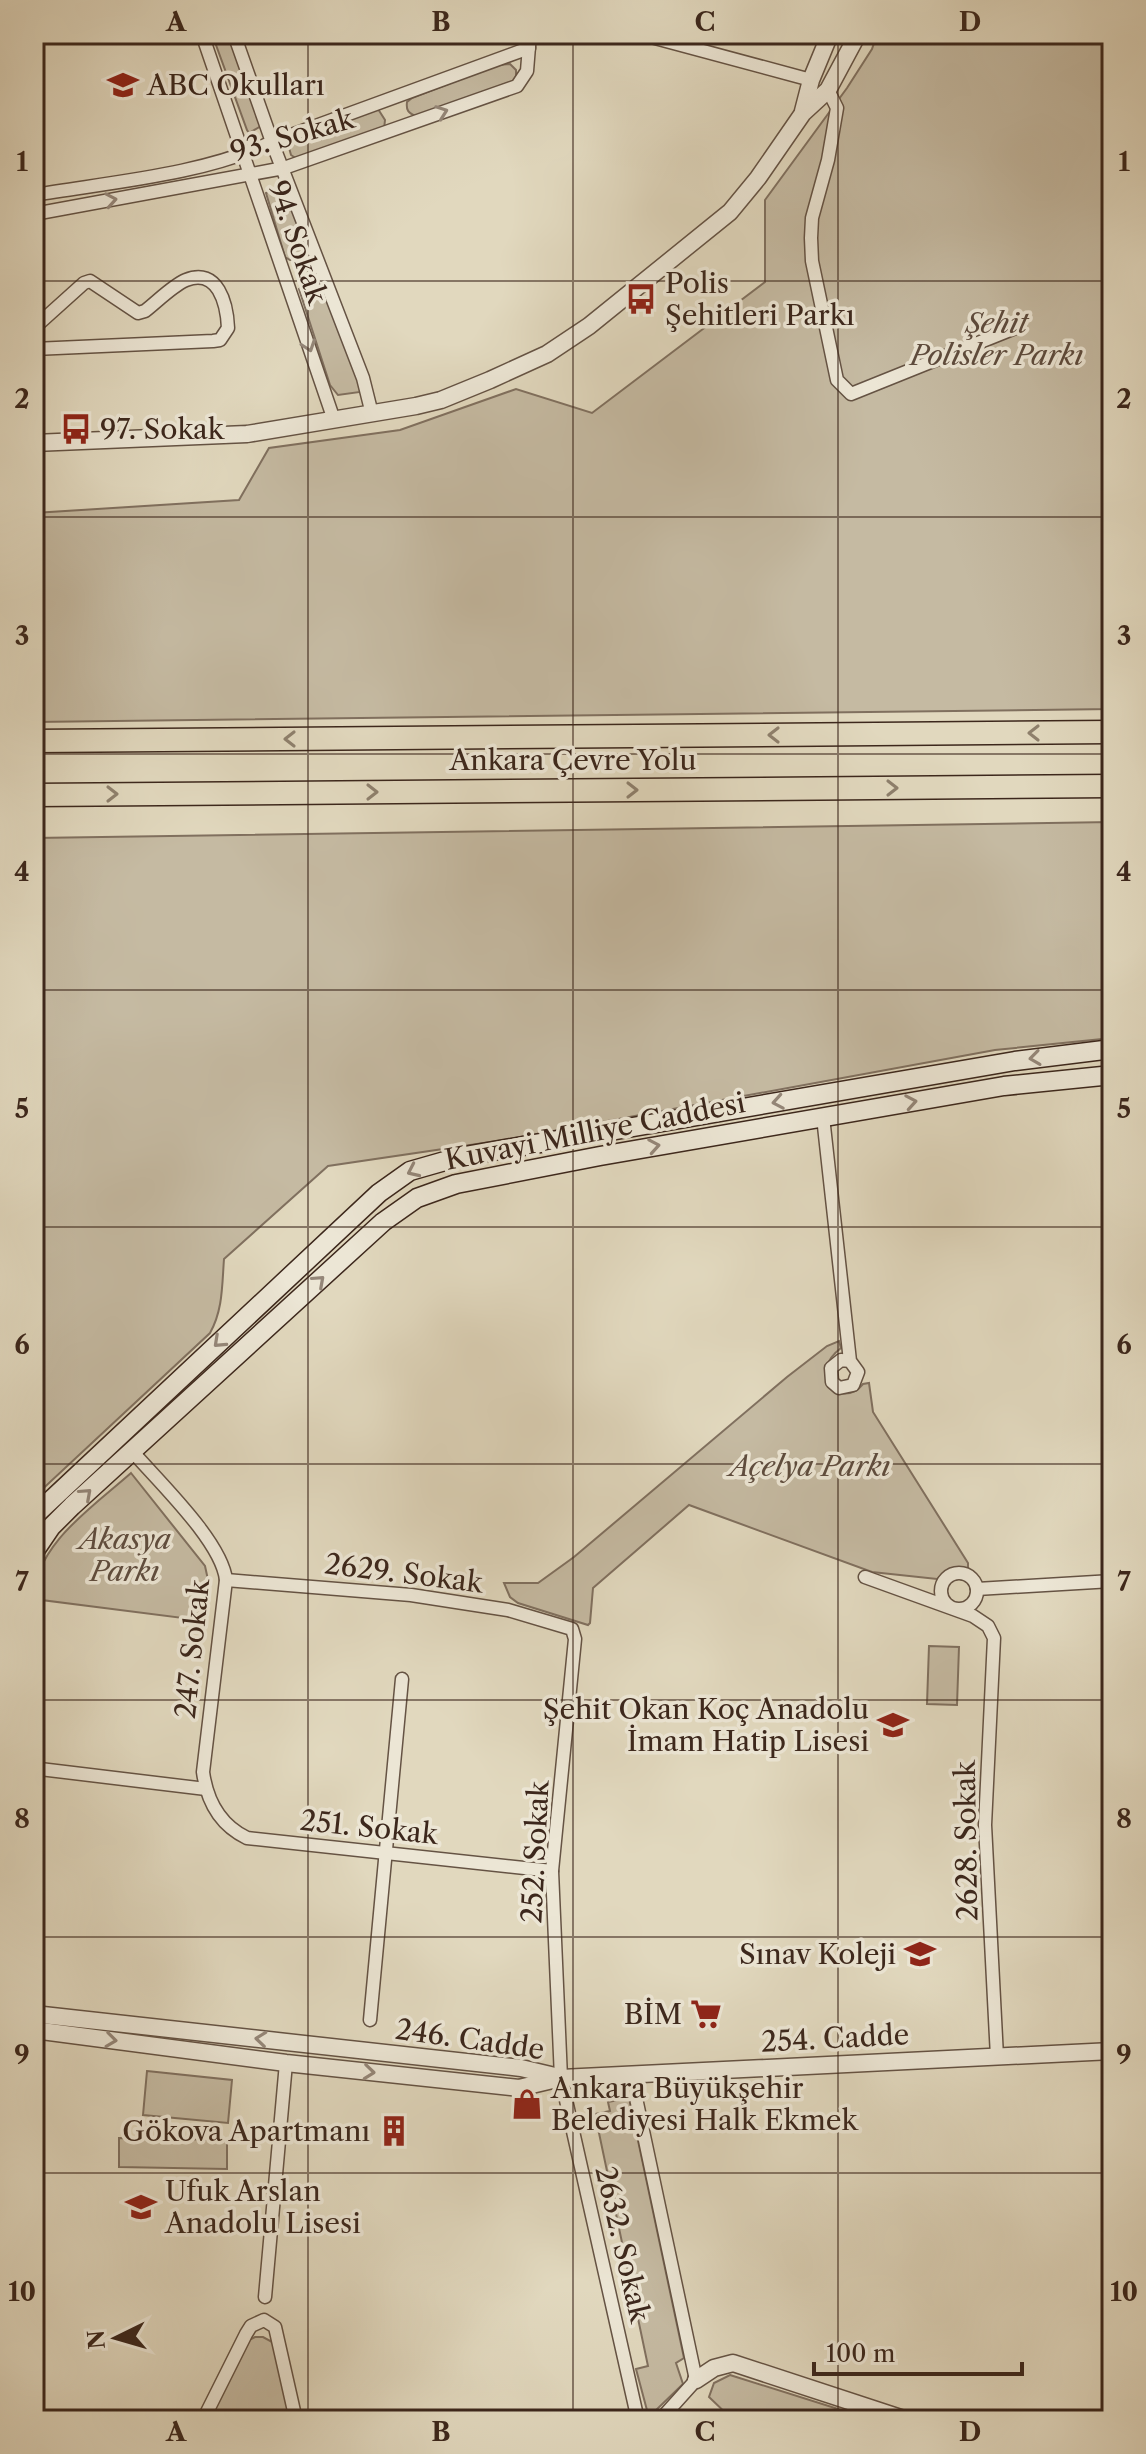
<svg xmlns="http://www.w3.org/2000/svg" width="1146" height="2454" viewBox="0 0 1146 2454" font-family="'Libre Caslon Text',serif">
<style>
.green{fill:#c5baa2;stroke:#80705f;stroke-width:2}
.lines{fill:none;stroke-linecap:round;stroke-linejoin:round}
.minor-casing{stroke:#655344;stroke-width:15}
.tertiary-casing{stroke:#655344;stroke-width:19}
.secondary-casing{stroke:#3c271c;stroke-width:21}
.motorway-casing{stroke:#3c271c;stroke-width:25}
.minor{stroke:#ece6d5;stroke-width:12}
.tertiary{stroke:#ece6d5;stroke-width:16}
.secondary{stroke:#ece6d5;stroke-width:18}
.motorway{stroke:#e1d8be;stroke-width:22}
.oneway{stroke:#948678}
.oneway2{stroke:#8e806d}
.grid{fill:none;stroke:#3c271c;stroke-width:2;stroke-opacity:0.55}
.labels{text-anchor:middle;stroke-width:7;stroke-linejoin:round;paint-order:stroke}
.poi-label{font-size:28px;fill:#3c271c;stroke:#ece6d5;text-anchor:start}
.street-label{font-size:28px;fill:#3c271c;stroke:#ece6d5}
.park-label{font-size:28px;font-style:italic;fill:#5e4c3e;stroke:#ece6d5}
.neatline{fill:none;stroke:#3c271c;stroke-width:3}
.grid-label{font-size:26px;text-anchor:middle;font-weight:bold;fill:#3c271c}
</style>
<rect width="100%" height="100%" fill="#e1d8be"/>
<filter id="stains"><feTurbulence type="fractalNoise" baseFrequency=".0025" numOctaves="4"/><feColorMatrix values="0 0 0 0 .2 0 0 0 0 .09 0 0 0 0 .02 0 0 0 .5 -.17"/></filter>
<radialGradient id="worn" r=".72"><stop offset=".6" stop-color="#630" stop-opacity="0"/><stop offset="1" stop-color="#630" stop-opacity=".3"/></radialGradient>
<g class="green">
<polygon points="212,34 230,34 261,126 249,133 247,130"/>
<polygon points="877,34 1112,34 1112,709 34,722 34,513 239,500 269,448 400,430 516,389 592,413 765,282 765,200 847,88 872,49"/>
<path d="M 510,64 L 516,70 L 516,80 L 416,116 C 408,113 406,110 407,102 L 412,98 L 497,65 Z"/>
<polygon points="378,109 385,120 384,129 297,159 291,155 288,144 294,140"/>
<polygon points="282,185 293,206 308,250 302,258 290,260 285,257 266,193"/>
<polygon points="314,280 319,280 359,380 360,392 338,395 330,385 299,289"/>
<path d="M 1112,822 L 1112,1038 L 995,1050 L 504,1140 L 328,1166 L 224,1259 C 222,1285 223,1310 210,1333 L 34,1497 L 34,838 Z"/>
<path d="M 839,1341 L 841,1348 C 805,1375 841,1411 863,1384 L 869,1383 L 873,1412 L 968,1563 L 968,1569 L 949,1571 L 937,1579 L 872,1572 L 689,1505 L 593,1588 L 590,1623 L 588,1625 L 518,1603 L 510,1597 L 504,1583 L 538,1583 L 574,1557 L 787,1377 L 827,1346 Z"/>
<path d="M 131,1473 L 205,1566 L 210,1589 L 206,1621 L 34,1599 C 34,1545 94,1506 131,1473 Z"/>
<polygon points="929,1646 959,1647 957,1705 927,1704"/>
<polygon points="147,2071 232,2080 228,2123 143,2115"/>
<polygon points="629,2098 684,2358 676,2363 683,2384 652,2414 648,2414 636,2369 648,2366 595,2114 610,2111 608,2102"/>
<polygon points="119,2138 227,2140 227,2169 119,2167"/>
<polygon points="255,2337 263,2337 274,2343 292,2420 209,2420 249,2340"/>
<polygon points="730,2375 873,2420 733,2420 709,2397 714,2383"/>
</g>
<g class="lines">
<defs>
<g id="minor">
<polyline points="202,34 334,420"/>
<polyline points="234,34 272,142 363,378 372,414"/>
<polyline points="640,34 811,80"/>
<polyline points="828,90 837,108 828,160 812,218 811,238 812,261 837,380 851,394 1020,326"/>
<path d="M 34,195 C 111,182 202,175 272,142 L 529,48"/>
<polyline points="34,214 284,168 517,86 527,71 530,34"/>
<path d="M 34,328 L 84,283 L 90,281 L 138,313 L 145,311 C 158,301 172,286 186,280 C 218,267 227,304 228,328 L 220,340 L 213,341 L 34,349"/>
<polyline points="823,1117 850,1361 858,1372 853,1385 839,1388 832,1382 831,1368 841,1360 850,1361"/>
<path d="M 132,1451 C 159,1482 222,1542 226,1580 L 203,1772 C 207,1801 220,1825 247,1838 L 552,1871"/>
<circle cx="959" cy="1591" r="18"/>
<polyline points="865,1577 973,1616 988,1626 994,1638 985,1825 997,2057"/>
<polyline points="226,1580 411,1595 508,1610 572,1629 575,1639 552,1871 561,2078 638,2420"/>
<polyline points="977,1589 1112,1581"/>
<polyline points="40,1769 206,1789"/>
<polyline points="370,2020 402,1679"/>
<polyline points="636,2098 696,2380 660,2420"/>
<polyline points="265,2297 286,2063"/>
<polyline points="203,2420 246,2334 251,2326 264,2320 275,2327 296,2420"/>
</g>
<g id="tertiary">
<polyline points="803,111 811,80 830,34"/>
<polyline points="34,443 247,434 416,406 441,400 490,380 547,354 589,326 730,212 758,178 803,113 828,90 858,34"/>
<polyline points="34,2014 521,2068 559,2077"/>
<polyline points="34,2030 286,2063 519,2088 561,2078 1112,2051"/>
<polyline points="696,2380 714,2368 733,2363 907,2420"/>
</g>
<g id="secondary">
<polyline points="34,1516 379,1193 410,1171 459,1157 1015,1061 1112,1049"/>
<polyline points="34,1552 51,1527 72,1506 383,1222 417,1198 456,1184 600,1156 1004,1086 1112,1075"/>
</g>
<g id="motorway">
<polyline points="34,741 1112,732"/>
<polyline points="34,795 1112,786"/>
</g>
</defs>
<use href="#minor" class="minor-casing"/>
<use href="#tertiary" class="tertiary-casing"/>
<use href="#secondary" class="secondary-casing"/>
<use href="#motorway" class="motorway-casing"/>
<use href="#minor" class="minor"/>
<use href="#tertiary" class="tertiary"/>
<use href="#secondary" class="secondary"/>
<use href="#motorway" class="motorway"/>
</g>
<defs><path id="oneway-chevron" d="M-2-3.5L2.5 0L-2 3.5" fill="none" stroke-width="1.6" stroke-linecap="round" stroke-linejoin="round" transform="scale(2)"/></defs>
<g class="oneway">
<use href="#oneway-chevron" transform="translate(442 112) rotate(-20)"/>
<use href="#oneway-chevron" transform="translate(111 200) rotate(-10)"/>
<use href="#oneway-chevron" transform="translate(309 346) rotate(71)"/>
<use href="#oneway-chevron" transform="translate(1035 1058) rotate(172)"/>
<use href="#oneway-chevron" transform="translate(778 1102) rotate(170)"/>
<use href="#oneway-chevron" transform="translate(911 1102) rotate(-10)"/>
<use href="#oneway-chevron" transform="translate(654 1146) rotate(-10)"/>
<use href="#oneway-chevron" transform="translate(413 1171) rotate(155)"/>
<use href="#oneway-chevron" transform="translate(319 1281) rotate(-42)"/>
<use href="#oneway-chevron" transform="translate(219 1342) rotate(137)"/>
<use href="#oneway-chevron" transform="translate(86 1494) rotate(-42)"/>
<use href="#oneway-chevron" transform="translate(261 2039) rotate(-174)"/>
<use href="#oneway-chevron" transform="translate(111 2040) rotate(7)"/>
<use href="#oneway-chevron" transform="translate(369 2072) rotate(6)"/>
</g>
<g class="oneway2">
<use href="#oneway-chevron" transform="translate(1034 733) rotate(180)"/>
<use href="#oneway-chevron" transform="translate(774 735) rotate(180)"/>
<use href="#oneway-chevron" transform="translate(290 739) rotate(180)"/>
<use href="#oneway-chevron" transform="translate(892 788)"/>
<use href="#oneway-chevron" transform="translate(632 790)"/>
<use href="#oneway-chevron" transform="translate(372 792)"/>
<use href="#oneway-chevron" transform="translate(112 794)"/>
</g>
<path class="grid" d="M 308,34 L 308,2420M 573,34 L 573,2420M 838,34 L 838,2420M 34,281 L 1112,281M 34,517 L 1112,517M 34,754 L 1112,754M 34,990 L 1112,990M 34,1227 L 1112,1227M 34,1464 L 1112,1464M 34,1700 L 1112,1700M 34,1937 L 1112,1937M 34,2173 L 1112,2173"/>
<defs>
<symbol id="school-bare" viewBox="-9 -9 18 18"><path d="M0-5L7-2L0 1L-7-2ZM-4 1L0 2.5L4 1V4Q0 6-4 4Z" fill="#8f2418" stroke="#ece6d5" stroke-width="2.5" paint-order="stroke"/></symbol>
<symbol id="bus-bare" viewBox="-9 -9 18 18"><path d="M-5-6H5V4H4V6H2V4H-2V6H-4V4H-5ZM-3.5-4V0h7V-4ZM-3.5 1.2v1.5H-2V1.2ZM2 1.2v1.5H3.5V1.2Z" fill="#8f2418" stroke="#ece6d5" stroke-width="2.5" paint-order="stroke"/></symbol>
<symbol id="supermarket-bare" viewBox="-9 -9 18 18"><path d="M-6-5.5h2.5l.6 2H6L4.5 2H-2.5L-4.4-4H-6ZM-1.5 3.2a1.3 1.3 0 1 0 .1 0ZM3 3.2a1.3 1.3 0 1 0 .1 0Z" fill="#8f2418" stroke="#ece6d5" stroke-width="2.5" paint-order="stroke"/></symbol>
<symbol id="shop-bare" viewBox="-9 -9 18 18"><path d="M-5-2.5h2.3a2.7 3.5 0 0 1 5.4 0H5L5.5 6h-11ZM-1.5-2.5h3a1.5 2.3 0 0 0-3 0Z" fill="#8f2418" stroke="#ece6d5" stroke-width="2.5" paint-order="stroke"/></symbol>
<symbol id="building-bare" viewBox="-9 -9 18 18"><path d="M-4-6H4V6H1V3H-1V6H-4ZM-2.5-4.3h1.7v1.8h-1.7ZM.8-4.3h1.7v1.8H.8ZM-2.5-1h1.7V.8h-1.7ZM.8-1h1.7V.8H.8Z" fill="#8f2418" stroke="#ece6d5" stroke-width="2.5" paint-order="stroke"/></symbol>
</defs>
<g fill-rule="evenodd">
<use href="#school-bare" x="101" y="63" width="44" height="44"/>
<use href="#bus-bare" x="619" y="277" width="44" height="44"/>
<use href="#bus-bare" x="54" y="407" width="44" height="44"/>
<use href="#school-bare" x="871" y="1703" width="44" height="44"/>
<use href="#school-bare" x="898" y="1932" width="44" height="44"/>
<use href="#supermarket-bare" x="684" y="1992" width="44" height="44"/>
<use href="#shop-bare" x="505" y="2082" width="44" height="44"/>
<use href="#building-bare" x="372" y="2109" width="44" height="44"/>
<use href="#school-bare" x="119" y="2185" width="44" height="44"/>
</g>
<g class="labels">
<g class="poi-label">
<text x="147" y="95">ABC Okulları</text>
<text x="665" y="293">Polis<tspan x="665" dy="32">Şehitleri Parkı</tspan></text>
<text x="100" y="439">97. Sokak</text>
<text x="869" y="1719" text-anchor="end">Şehit Okan Koç Anadolu<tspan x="869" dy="32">İmam Hatip Lisesi</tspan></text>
<text x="896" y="1964" text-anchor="end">Sınav Koleji</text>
<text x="682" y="2024" text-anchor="end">BİM</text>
<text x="551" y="2098">Ankara Büyükşehir<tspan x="551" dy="32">Belediyesi Halk Ekmek</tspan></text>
<text x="370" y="2141" text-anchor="end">Gökova Apartmanı</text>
<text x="165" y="2201">Ufuk Arslan<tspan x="165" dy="32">Anadolu Lisesi</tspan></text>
</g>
<g class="street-label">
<text transform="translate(292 135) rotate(-16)" y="10">93. Sokak</text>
<text transform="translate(298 242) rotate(71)" y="10">94. Sokak</text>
<text x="573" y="770">Ankara Çevre Yolu</text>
<text transform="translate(595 1131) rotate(-11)" y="10">Kuvayi Milliye Caddesi</text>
<text transform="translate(404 1573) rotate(7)" y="10">2629. Sokak</text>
<text transform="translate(192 1649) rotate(-84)" y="10">247. Sokak</text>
<text transform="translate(369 1827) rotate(6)" y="10">251. Sokak</text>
<text transform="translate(966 1841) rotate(-91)" y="10">2628. Sokak</text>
<text transform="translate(535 1852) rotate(-87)" y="10">252. Sokak</text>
<text transform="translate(835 2038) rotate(-3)" y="10">254. Cadde</text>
<text transform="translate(470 2039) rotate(8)" y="10">246. Cadde</text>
<text transform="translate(623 2244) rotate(77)" y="10">2632. Sokak</text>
</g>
<g class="park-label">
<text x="997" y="333">Şehit<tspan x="997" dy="32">Polisler Parkı</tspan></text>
<text x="810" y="1476">Açelya Parkı</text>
<text x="125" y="1549">Akasya<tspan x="125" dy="32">Parkı</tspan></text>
</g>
</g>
<rect width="1146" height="2454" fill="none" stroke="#e1d8be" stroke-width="88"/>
<g transform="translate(116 2338) rotate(265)" stroke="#ece6d5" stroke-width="6" paint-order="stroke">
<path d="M0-6L14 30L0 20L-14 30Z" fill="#3c271c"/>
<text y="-12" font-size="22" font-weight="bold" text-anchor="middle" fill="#3c271c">N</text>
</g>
<path d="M814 2362v12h208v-12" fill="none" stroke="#3c271c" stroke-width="4"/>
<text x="826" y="2362" font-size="24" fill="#3c271c" stroke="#ece6d5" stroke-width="6" paint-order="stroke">100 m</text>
<rect x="44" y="44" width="1058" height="2366" class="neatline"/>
<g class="grid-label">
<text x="176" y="31">A</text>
<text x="441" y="31">B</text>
<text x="705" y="31">C</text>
<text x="970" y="31">D</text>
<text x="22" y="171">1</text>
<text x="1124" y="171">1</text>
<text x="22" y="408">2</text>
<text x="1124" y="408">2</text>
<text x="22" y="645">3</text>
<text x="1124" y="645">3</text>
<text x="22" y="881">4</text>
<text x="1124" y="881">4</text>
<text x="22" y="1118">5</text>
<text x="1124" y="1118">5</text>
<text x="22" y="1354">6</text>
<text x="1124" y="1354">6</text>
<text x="22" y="1591">7</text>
<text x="1124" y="1591">7</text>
<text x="22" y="1828">8</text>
<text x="1124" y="1828">8</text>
<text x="22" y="2064">9</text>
<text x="1124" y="2064">9</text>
<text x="22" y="2301">10</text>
<text x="1124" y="2301">10</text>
<text x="176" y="2441">A</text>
<text x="441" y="2441">B</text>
<text x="705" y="2441">C</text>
<text x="970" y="2441">D</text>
</g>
<rect width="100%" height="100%" filter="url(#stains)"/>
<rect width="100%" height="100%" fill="url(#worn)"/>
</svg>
